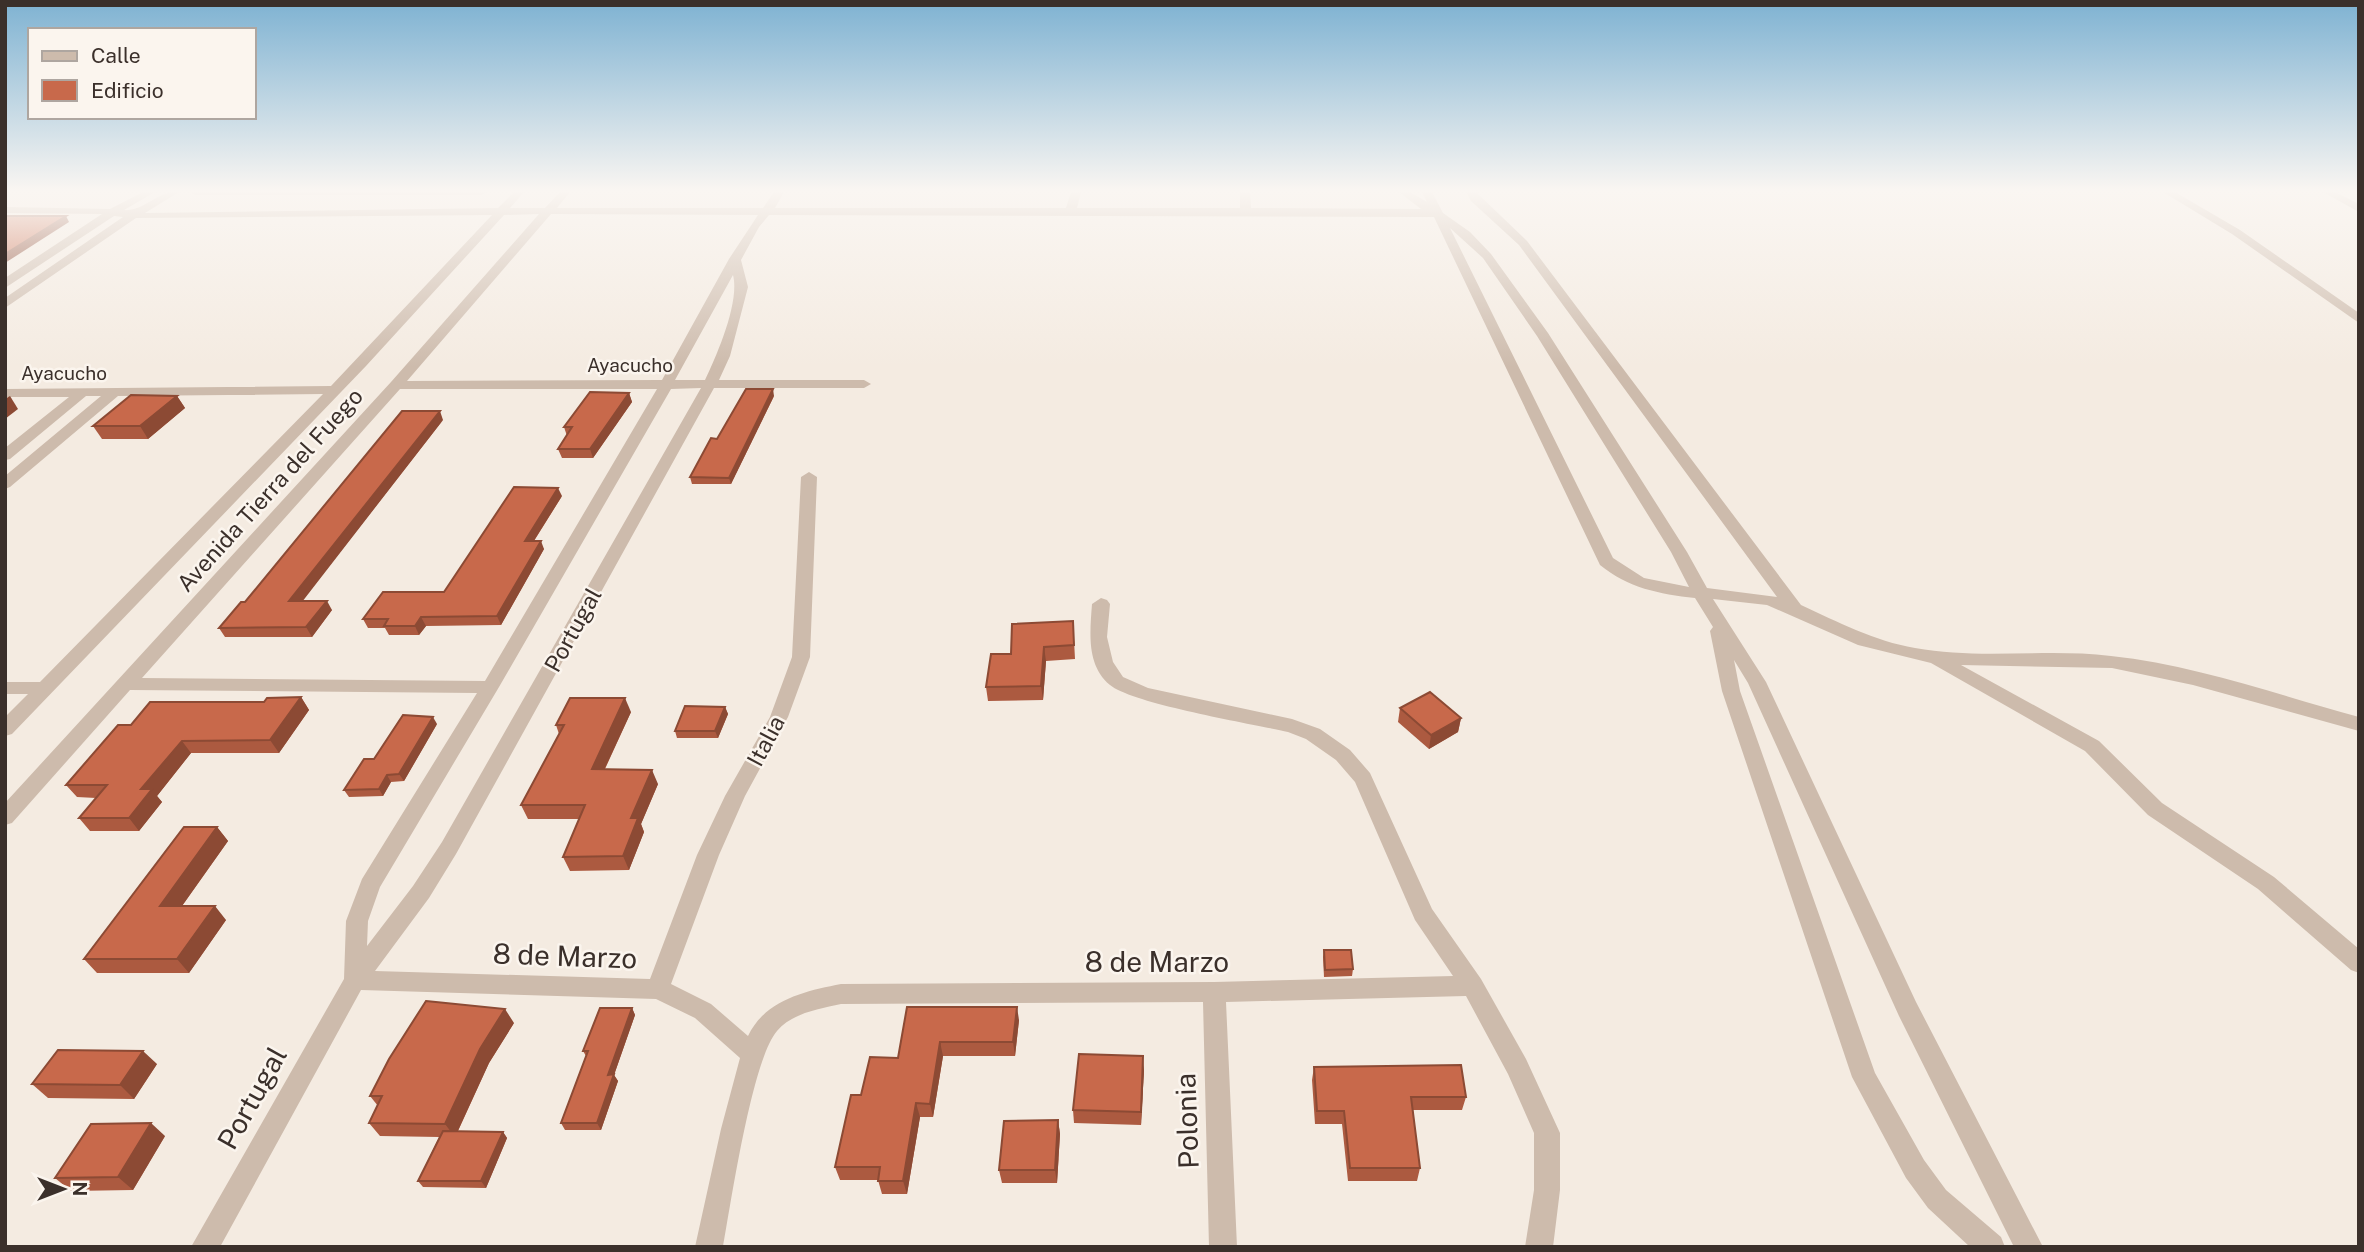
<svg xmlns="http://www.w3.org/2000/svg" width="2364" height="1252" viewBox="0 0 2364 1252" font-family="'Public Sans',sans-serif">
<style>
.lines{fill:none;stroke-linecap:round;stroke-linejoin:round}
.minor{fill:#cdbbac;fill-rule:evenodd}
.wall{fill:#ac5a40}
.shaded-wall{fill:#8c4a34}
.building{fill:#c8694b;stroke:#8c4a34;stroke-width:2}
.labels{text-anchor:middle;stroke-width:5;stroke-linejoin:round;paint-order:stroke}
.far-street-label{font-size:19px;fill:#3b302b;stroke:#fbf5ee}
.street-label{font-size:23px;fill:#3b302b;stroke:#fbf5ee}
.near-street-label{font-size:28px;fill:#3b302b;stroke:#fbf5ee}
</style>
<rect width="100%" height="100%" fill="#f4ebe1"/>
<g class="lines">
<g class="minor">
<path d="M 143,192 L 155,192 L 124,210 C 144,212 158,190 179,192 L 145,213 L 498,208 L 514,192 L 524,192 L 510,208 L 545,208 L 560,192 L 570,192 L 557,208 L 763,208 L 774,192 L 784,192 L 775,208 L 1066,208 L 1071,192 L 1081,192 L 1077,208 L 1240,208 L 1240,192 L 1250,192 L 1251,208 L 1421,209 L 1399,192 L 1410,192 L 1427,202 L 1422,192 L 1432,192 L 1443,213 L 1470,232 L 1491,254 L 1548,333 L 1687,552 L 1707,588 L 1777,597 L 1519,245 L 1471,201 L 1466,192 L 1476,192 L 1527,241 L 1801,605 C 1838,622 1874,641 1915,648 C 1980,660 2046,648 2111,656 C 2195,665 2278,695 2359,717 L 2359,731 L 2193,685 L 2112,668 L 1961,665 L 2099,741 L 2162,803 L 2274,877 L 2359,949 L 2359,973 L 2351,970 L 2258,889 L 2148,815 L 2085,751 L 1931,663 L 1858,645 L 1767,605 L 1713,599 L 1766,682 L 1916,1002 L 2043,1247 L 2014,1247 L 1899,1016 L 1748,683 L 1734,660 L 1740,691 L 1875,1073 L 1924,1160 L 1946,1190 L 2001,1237 L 2005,1247 L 1970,1247 L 1928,1208 L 1906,1178 L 1852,1077 L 1722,691 L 1710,631 L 1713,627 L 1695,598 C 1659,594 1628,588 1600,565 L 1434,217 L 769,215 L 759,227 L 741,260 L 748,287 L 730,356 L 719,380 L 864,380 L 871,384 L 864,388 L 714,388 L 456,854 L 429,898 L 375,971 L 650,979 L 697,855 L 725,796 L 770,717 L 792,657 L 801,477 L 809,472 L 817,477 L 810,657 L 788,717 L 745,796 L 719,855 L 671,984 L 711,1004 L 748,1036 C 765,1000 805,991 841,984 L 1214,982 L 1453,976 L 1415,920 L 1355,782 L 1336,760 L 1306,739 L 1288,732 C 1253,724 1133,704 1110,685 C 1086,665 1090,632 1092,604 L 1101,598 L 1107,600 L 1110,604 L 1107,637 L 1113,662 L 1123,677 L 1148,688 L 1292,719 L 1320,729 L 1350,750 L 1370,773 L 1432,909 L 1481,979 L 1526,1059 L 1560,1133 L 1560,1190 L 1553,1247 L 1525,1247 L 1534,1190 L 1534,1133 L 1508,1074 L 1466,996 L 1226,1002 L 1237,1247 L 1209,1247 L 1203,1002 L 841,1004 C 819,1009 792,1013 777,1031 C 752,1060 731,1203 723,1247 L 695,1247 L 721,1129 L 740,1058 L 695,1018 L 656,999 L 361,990 L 220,1247 L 191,1247 L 344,979 L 346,921 L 362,879 L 477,693 L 130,690 L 12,823 L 5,825 L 5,803 L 391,382 L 539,214 L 504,215 L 366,366 L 12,734 L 5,736 L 5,717 L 28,694 L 5,694 L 5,682 L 40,682 L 323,394 L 118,396 L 10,487 L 5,489 L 5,476 L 101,396 L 86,396 L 10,459 L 5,460 L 5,448 L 69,397 L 5,397 L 5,389 L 331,386 L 492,215 L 136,218 L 5,308 L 5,298 L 123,217 L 114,216 L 5,288 L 5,278 L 102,214 L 5,213 L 5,207 L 110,209 ZM 551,214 L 758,215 L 729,259 L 662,380 L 407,381 ZM 1450,228 L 1483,258 L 1537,336 L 1671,552 L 1689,587 L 1644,578 L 1613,558 ZM 733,275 C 740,302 717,355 705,380 L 675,380 ZM 701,388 L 442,842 L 413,886 L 367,946 L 368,921 L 380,887 L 499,687 L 671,389 ZM 400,389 L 657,389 L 485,681 L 142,678 Z"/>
<polygon points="190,192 487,192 482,195 195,195"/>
<polygon points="2163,192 2175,192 2240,230 2359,313 2359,323 2232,234"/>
<polygon points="2323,192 2335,192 2359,204 2359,212"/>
</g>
</g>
<g class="wall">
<polygon points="629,393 632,402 593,458 562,458 558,449 567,436 564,427"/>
<polygon points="177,396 185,408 148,439 102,439 93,426"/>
<polygon points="774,396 731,484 692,484 690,477 717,439"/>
<polygon points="443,420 302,601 332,610 312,637 225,637 219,628 245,602"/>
<polygon points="562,496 534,541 544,549 501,625 426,626 419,635 389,635 385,628 368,628 363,619 444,592"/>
<polygon points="1073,621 1075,659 1046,661 1043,700 988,701 986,687 1011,654"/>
<polygon points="301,697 309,710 279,753 191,753 157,796 162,802 139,831 90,831 79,818 96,798 77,797 66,785 131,725 264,702"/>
<polygon points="725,707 728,714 718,738 677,738 675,731"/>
<polygon points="1400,708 1461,718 1458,732 1429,749 1398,722"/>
<polygon points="631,712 605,769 658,784 641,824 644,832 629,870 570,871 563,857 579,819 528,819 521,805 559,734 556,725"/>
<polygon points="437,724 404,781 391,782 383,796 349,797 344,790 374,759"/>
<polygon points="217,827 228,841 182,906 226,920 189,973 97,973 84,959"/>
<polygon points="1324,950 1353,969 1352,976 1324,977 1323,957"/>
<polygon points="907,1007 1019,1020 1015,1056 943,1056 933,1117 920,1117 907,1194 882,1194 878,1180 840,1180 835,1167 861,1095 898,1058"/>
<polygon points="632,1008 635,1015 614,1075 618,1081 601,1130 565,1130 561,1123 586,1056 583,1051"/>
<polygon points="514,1023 489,1063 458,1131 503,1132 507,1138 486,1188 423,1187 418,1181 439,1137 380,1136 369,1123 378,1106 370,1096"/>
<polygon points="157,1064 134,1099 48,1098 32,1084"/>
<polygon points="1314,1067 1466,1097 1462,1110 1413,1110 1420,1168 1417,1181 1348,1181 1342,1124 1315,1124 1312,1080"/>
<polygon points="1144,1070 1141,1125 1074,1123 1073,1110"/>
<polygon points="1058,1120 1060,1134 1057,1183 1002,1183 999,1170"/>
<polygon points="165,1136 133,1190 71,1191 55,1178"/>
</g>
<g class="shaded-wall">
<polygon points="66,216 69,222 5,263 5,254"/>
<polygon points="773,389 774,396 731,484 729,478"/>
<polygon points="629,393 632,402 593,458 590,449"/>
<polygon points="10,396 18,409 5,419 5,399"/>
<polygon points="177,396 185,408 148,439 140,426"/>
<polygon points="440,411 443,420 295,611 289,601"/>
<polygon points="558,488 562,496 528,550 525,541"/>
<polygon points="541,541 544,549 501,625 497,616"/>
<polygon points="327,601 332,610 312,637 306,627"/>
<polygon points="421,617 426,626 419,635 415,626"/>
<polygon points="1044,647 1046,661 1043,700 1041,686"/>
<polygon points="301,697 309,710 279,753 270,740"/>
<polygon points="625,698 631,712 598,783 592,769"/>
<polygon points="725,707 728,714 718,738 715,731"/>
<polygon points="433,717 437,724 404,781 399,774"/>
<polygon points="1461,718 1458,732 1429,749 1431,735"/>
<polygon points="182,741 191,753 157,796 162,802 139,831 129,818 141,789"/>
<polygon points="652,770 658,784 641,824 644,832 629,870 623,856 631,818"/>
<polygon points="387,775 391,782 383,796 379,789"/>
<polygon points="217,827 228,841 172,920 160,906"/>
<polygon points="215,906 226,920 189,973 177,959"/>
<polygon points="1017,1007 1019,1020 1015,1056 1013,1042"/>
<polygon points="632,1008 635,1015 614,1075 618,1081 601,1130 597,1123 608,1075"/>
<polygon points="505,1009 514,1023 489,1063 455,1137 445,1124 480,1049"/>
<polygon points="940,1042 943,1056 933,1117 930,1104"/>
<polygon points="143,1051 157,1064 134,1099 120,1085"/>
<polygon points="1143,1056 1144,1070 1141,1125 1141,1112"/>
<polygon points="916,1103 920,1117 907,1194 903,1181"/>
<polygon points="1058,1120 1060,1134 1057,1183 1055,1170"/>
<polygon points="151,1123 165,1136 133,1190 118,1177"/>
<polygon points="503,1132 507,1138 486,1188 481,1181"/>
</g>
<g class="building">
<polygon points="5,216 66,216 5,254"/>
<polygon points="746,389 773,389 729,478 690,477 711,438 717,439"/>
<polygon points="590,392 629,393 590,449 558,449 572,427 564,427"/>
<polygon points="131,395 177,396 140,426 93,426"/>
<polygon points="402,411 440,411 289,601 327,601 306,627 219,628 241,602 245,602"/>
<polygon points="514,487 558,488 525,541 541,541 497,616 421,617 415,626 384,626 388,619 363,619 383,592 444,592"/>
<polygon points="1073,621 1074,645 1044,647 1041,686 986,687 991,654 1011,654 1012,624"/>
<polygon points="1430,692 1461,718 1431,735 1400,708"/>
<polygon points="301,697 270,740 182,741 141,789 152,789 129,818 79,818 107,785 66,785 118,725 131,725 150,702 264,702 267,698"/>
<polygon points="570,698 625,698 592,769 652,770 631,818 638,818 623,856 563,857 585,805 521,805 564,725 556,725"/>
<polygon points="685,706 725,707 715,731 675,731"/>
<polygon points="403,715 433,717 399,774 387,775 379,789 344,790 364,759 374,759"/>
<polygon points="184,827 217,827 160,906 215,906 177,959 84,959"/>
<polygon points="1324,950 1351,950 1353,969 1325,970"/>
<polygon points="426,1001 505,1009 480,1049 445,1124 369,1123 382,1096 370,1096 389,1059"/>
<polygon points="907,1007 1017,1007 1013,1042 940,1042 930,1104 916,1103 903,1181 878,1181 880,1167 835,1167 851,1095 861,1095 870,1057 898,1058"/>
<polygon points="600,1008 632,1008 608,1075 614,1074 597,1123 561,1123 588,1051 583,1051"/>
<polygon points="58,1050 143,1051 120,1085 32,1084"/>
<polygon points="1079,1054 1143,1056 1141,1112 1073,1110"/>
<polygon points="1461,1065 1466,1097 1411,1097 1420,1168 1350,1168 1344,1111 1317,1111 1314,1067"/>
<polygon points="1058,1120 1055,1170 999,1170 1004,1121"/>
<polygon points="151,1123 118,1177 55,1178 91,1124"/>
<polygon points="443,1131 503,1132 481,1181 418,1181"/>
</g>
<linearGradient id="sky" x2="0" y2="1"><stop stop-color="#7eb2d2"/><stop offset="0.52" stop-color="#faf6f2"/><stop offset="1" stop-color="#faf6f2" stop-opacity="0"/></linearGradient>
<rect width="2364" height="367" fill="url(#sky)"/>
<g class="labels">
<g class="far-street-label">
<text x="630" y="372">Ayacucho</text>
<text x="64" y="380">Ayacucho</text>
</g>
<g class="street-label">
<text transform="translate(270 490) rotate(-48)" y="8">Avenida Tierra del Fuego</text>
<text transform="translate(573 630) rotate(-61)" y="8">Portugal</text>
<text transform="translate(766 741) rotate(-62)" y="8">Italia</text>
</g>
<g class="near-street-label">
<text transform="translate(565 956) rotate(2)" y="10">8 de Marzo</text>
<text x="1157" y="972">8 de Marzo</text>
<text transform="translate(252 1098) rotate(-61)" y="10">Portugal</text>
<text transform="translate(1187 1121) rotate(-92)" y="10">Polonia</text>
</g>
</g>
<rect width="2364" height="1252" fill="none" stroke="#3b302b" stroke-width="14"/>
<rect x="28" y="28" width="228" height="91" fill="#fbf5ee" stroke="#aea6a0" stroke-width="2"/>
<rect x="42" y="51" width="35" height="10" fill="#cdbbac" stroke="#aea6a0" stroke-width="2"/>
<text x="91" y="63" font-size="21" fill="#3b302b">Calle</text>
<rect x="42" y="80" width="35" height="21" fill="#c8694b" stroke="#aea6a0" stroke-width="2"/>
<text x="91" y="98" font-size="21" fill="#3b302b">Edificio</text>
<g transform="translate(63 1189) rotate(90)" stroke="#fbf5ee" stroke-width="5" paint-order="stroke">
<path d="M0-5L12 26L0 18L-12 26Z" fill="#3b302b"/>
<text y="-10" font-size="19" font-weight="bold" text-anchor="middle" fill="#3b302b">N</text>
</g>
</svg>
